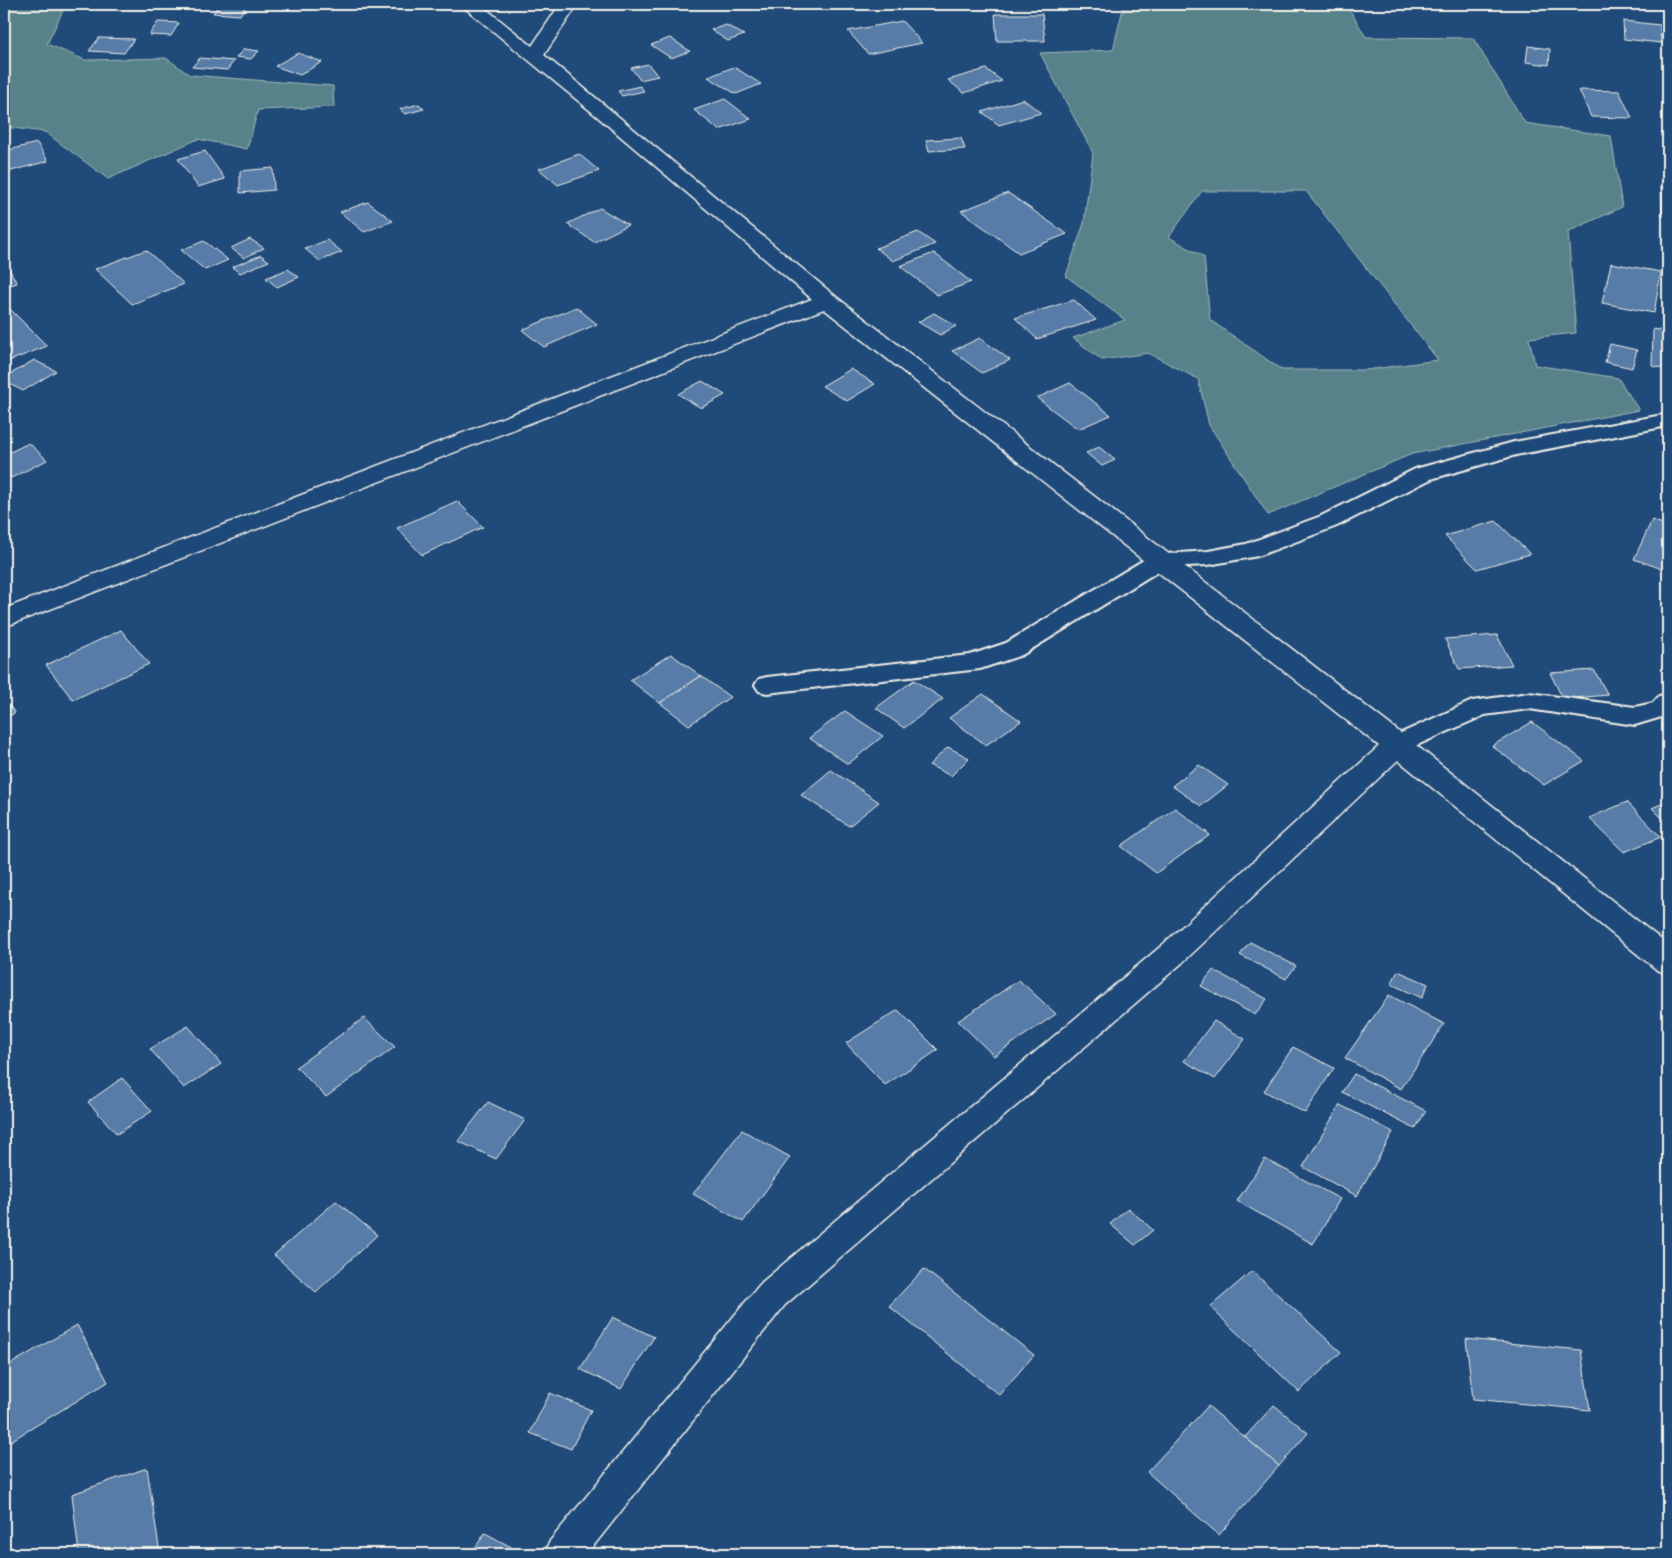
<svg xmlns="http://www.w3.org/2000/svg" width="1672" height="1558" viewBox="0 0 1672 1558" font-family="'Comic Neue',sans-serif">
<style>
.green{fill:#588289;stroke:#a6bab8;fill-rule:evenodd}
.building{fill:#577ba7;stroke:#f4f1e8}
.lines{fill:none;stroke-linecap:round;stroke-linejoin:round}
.service-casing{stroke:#f4f1e8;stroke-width:4}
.minor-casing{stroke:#f4f1e8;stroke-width:3}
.service{fill:#1f4a7a;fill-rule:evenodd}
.minor{fill:#1f4a7a;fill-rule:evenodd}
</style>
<rect width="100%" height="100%" fill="#1f4a7a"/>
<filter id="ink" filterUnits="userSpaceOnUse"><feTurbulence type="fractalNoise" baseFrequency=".02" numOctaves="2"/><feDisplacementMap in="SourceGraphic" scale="10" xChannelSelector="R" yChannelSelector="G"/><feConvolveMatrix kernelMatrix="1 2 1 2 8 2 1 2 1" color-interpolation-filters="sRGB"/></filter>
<g filter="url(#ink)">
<g class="green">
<polygon points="4,4 66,4 47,44 85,60 166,58 190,75 333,86 334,107 258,110 247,149 198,139 108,179 45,132 4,127"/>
<path d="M 1124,4 L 1346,4 L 1366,37 L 1473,38 L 1525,123 L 1611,136 L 1622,207 L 1568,232 L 1576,333 L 1529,338 L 1535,365 L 1618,378 L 1639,410 L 1412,454 L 1268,515 L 1209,425 L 1198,379 L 1148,353 L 1102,360 L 1073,338 L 1125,320 L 1066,276 L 1084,223 L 1093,153 L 1040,53 L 1113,50 ZM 1202,191 L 1306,191 L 1438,360 L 1366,370 L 1282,370 L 1210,320 L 1204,257 L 1169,237 Z"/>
</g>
<g class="building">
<polygon points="220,4 248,4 240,15 213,13"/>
<rect x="983" y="4" width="44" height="2"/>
<polygon points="995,14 1042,14 1045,41 997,41"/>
<polygon points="902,21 922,43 868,54 848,31"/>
<polygon points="1623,21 1660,25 1661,43 1624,39"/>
<polygon points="158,22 179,23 171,36 149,35"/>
<polygon points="726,25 744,35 728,41 711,30"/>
<polygon points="99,38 134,39 124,53 89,51"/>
<polygon points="670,38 690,51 671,58 651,45"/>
<polygon points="1528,46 1550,49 1549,65 1526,62"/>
<polygon points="244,49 259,51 251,59 236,57"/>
<polygon points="298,53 322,62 300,75 275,66"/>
<polygon points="200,58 234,61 227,70 192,67"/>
<polygon points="648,64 658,76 640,80 631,68"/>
<polygon points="734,67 761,84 736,94 708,77"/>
<polygon points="986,69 1002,81 964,93 948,80"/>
<polygon points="640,86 644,91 622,96 618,91"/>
<polygon points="1579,90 1619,91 1632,118 1591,117"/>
<polygon points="725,99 751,119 719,130 694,110"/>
<polygon points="1023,99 1041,113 999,125 982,112"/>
<polygon points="419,104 424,109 405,114 400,109"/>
<polygon points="961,138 965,149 929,151 926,140"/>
<polygon points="37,143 48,161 4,173 4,151"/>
<polygon points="205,151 225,179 198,187 178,159"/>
<polygon points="579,154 599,171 558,185 539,169"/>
<polygon points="273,168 274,190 240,193 240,171"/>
<polygon points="1661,184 1668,185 1668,217 1662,216"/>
<polygon points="1008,193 1067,234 1019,253 961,211"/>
<polygon points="368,202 393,221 364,232 340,212"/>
<polygon points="600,208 628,225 594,242 567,224"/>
<polygon points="918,232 935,244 893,261 876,248"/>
<polygon points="250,239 264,248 244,258 231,248"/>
<polygon points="327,240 342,252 320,261 305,249"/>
<polygon points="204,241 228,260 205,270 181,250"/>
<polygon points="146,250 184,284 132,304 95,269"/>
<polygon points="934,253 971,282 937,295 900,266"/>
<polygon points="261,255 269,261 240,273 232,267"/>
<polygon points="4,262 5,262 17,283 4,287"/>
<polygon points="1611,263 1661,272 1654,313 1602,303"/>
<polygon points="288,269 299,277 277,287 266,278"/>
<polygon points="1074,300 1096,320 1037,339 1015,318"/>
<polygon points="4,303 47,346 4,363"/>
<polygon points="576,307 597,324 544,347 522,330"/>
<polygon points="934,313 956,326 940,335 918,322"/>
<polygon points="1653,329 1668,332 1668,369 1652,366"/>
<polygon points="980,338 1010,360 982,373 952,351"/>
<polygon points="1610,344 1637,350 1632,368 1605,362"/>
<polygon points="34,360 56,371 23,391 4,381 4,378"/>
<polygon points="851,369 875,384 847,401 822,386"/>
<polygon points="702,381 725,395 701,408 678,394"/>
<polygon points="1070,383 1111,415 1078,429 1037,398"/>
<polygon points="29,443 47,460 11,478 4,471 4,455"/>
<polygon points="1099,447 1115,460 1102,466 1086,453"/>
<polygon points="457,501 483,527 422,555 397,528"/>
<polygon points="1652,520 1668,526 1668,571 1634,559"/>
<polygon points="1496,521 1530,554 1477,569 1445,536"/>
<polygon points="121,630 149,664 73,700 46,665"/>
<polygon points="1497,635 1512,665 1459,669 1445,639"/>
<polygon points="671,654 701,676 660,703 630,680"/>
<polygon points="1594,670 1608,695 1563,699 1550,673"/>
<polygon points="701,676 730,697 689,725 660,703"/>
<polygon points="914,680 943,699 904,728 876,708"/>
<polygon points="983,694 1021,721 986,745 949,718"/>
<polygon points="4,699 15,713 4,718"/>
<polygon points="845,711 883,736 848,764 809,738"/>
<polygon points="1532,722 1584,761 1544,785 1492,746"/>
<polygon points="948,747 969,758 951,776 929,765"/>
<polygon points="1199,765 1228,785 1201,806 1172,786"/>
<polygon points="831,770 879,802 849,826 801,795"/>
<polygon points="1668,801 1668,824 1652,808"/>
<polygon points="1627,802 1661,837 1624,852 1589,818"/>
<polygon points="1175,808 1210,835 1156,873 1121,846"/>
<polygon points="1250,942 1296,966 1286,979 1240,955"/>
<polygon points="1213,970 1267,999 1255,1015 1201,986"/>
<polygon points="1398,971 1428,984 1422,998 1391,984"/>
<polygon points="1019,980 1056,1014 994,1056 958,1021"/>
<polygon points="1389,995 1444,1024 1401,1089 1345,1058"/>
<polygon points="898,1010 938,1050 885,1085 846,1043"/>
<polygon points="364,1018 395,1047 326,1097 296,1067"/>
<polygon points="1214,1021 1245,1039 1215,1079 1184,1061"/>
<polygon points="188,1026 221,1064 184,1088 150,1049"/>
<polygon points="1293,1047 1334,1068 1305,1113 1264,1091"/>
<polygon points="1354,1074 1426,1111 1415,1129 1342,1092"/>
<polygon points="122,1078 152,1111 117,1134 88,1102"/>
<polygon points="488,1102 525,1120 496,1159 458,1141"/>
<polygon points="1340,1105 1393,1132 1357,1196 1303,1167"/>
<polygon points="742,1130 790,1157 743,1222 693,1194"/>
<polygon points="1265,1159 1340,1199 1313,1244 1237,1201"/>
<polygon points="336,1201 377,1235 316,1292 274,1255"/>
<polygon points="1128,1208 1153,1230 1135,1245 1110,1224"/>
<polygon points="924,1269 1034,1355 999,1395 889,1306"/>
<polygon points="1252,1271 1341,1352 1299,1392 1210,1307"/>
<polygon points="613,1317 654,1337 621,1389 580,1369"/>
<polygon points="77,1325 108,1382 4,1445 4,1368"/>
<polygon points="1466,1339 1581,1350 1590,1410 1473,1399"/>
<polygon points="550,1393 591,1410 571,1449 530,1433"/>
<polygon points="1274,1405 1308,1433 1279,1466 1245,1437"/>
<polygon points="1208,1406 1279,1466 1219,1535 1147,1472"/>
<polygon points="147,1468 160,1554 79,1554 72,1494"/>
<polygon points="485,1533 513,1548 510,1554 471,1554"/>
</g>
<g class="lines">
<defs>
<g id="service">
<polygon points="1668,414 1668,426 1516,455 1431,479 1337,526 1258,556 1208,565 1165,567 1022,655 980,669 767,693 759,691 755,685 759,679 767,677 970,655 1006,643 1152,555 1208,551 1246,544 1321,516 1415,469 1514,442"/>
<polygon points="1529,693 1635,707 1653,703 1659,696 1668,694 1668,715 1635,725 1529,709 1485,715 1397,754 1388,751 1385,745 1388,739 1472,701"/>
</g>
<polygon id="minor" points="460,4 480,4 532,46 560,4 578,4 544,55 835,296 1407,738 1668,945 1668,974 1657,970 1398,760 1182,963 785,1305 587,1554 544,1554 550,1541 761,1283 1160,947 1379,746 824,309 4,627 4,609 812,299 593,113"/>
</defs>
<use href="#service" class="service-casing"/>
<use href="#minor" class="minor-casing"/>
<use href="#service" class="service"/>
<use href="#minor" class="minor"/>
</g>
</g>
<rect width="1672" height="1558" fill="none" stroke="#1f4a7a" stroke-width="20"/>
<rect x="10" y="10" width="1652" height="1538" fill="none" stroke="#f4f1e8" stroke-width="2" filter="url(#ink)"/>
</svg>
